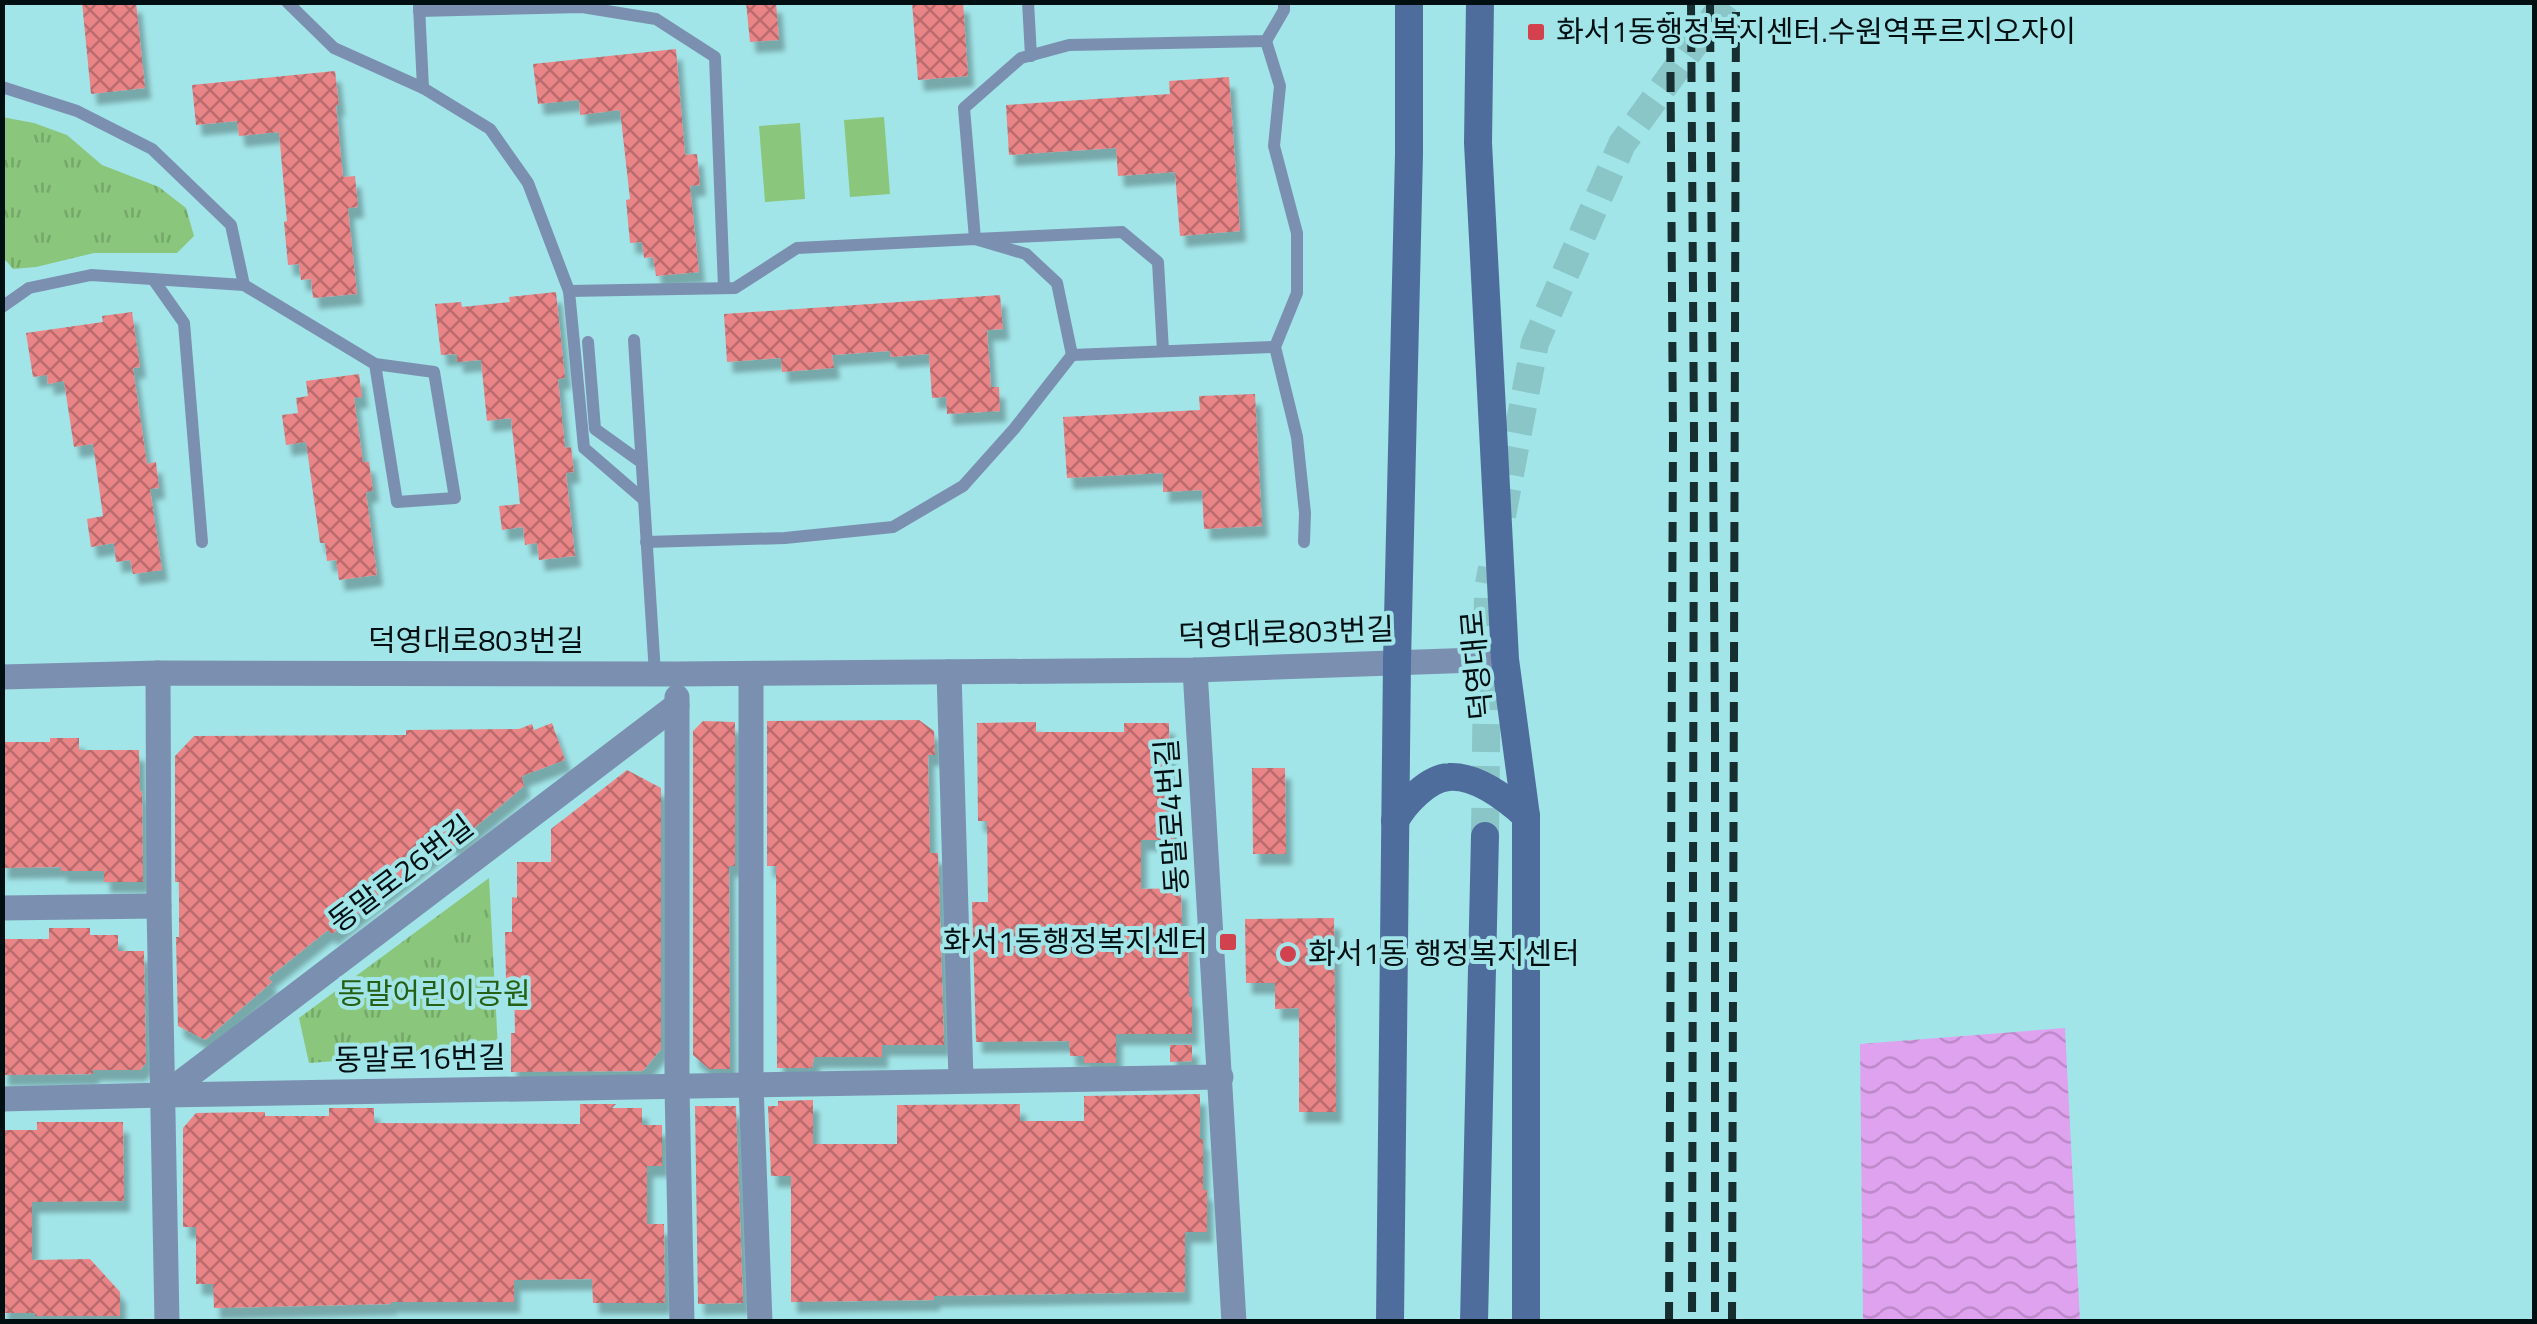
<svg xmlns="http://www.w3.org/2000/svg" width="2537" height="1324" viewBox="0 0 2537 1324" font-family="'Titillium Web','Noto Sans KR',sans-serif">
<style>
.grass{fill:url(#grass-tufts)}
.pitch{fill:#8ac67b}
.water{fill:url(#water-waves)}
.building{fill:url(#building-cross-hatch);filter:url(#shadow)}
.lines{fill:none;stroke-linecap:round;stroke-linejoin:round}
.secondary-tunnel{stroke:#8ac5c8;stroke-width:28;stroke-dasharray:28 14;stroke-linecap:butt}
.service{stroke:#7b90b1;stroke-width:12}
.minor{stroke:#7b90b1;stroke-width:25}
.secondary{stroke:#4f6d9c;stroke-width:28}
.rail{stroke:#172e30;stroke-width:8;stroke-dasharray:20 10;stroke-linecap:butt}
.poi-dot{fill:#d1414e;stroke:#a2e5e8;stroke-width:4}
.labels{text-anchor:middle;stroke-width:8;stroke-linejoin:round;paint-order:stroke}
.poi-label{font-size:30px;fill:#000f11;stroke:#a2e5e8;text-anchor:start}
.street-label{font-size:30px;fill:#000f11;stroke:#a2e5e8}
.park-label{font-size:30px;fill:#266014;stroke:#a2e5e8}
</style>
<defs>
<pattern id="grass-tufts" width="24" height="20" patternUnits="userSpaceOnUse" patternTransform="scale(2.5)"><rect width="24" height="20" fill="#8ac67b"/><path d="M3 7l-1-3M5 7V3M7 7l1-3M15 17l-1-3M17 17v-4M19 17l1-3" fill="none" stroke="#75a969"/></pattern>
<pattern id="water-waves" width="16" height="10" patternUnits="userSpaceOnUse" patternTransform="scale(2.5)"><rect width="16" height="10" fill="#dfa2ee"/><path d="M0 5q4-4 8 0t8 0" fill="none" stroke="#be8acb"/></pattern>
<pattern id="building-cross-hatch" width="8" height="8" patternUnits="userSpaceOnUse" patternTransform="scale(2.5)"><rect width="8" height="8" fill="#e98587"/><path d="M0 0l8 8M0 8l8-8" fill="none" stroke="#ba6b6d"/></pattern>
<filter id="shadow"><feDropShadow dx="6" dy="11" stdDeviation="2.5" flood-color="#0004"/></filter>
</defs>
<rect width="100%" height="100%" fill="#a2e5e8"/>
<g class="grass">
<polygon points="2,117 34,123 67,135 102,165 159,187 186,208 194,236 177,253 94,253 36,267 13,269 3,257"/>
<polygon points="489,878 498,1049 309,1063 299,1018"/>
</g>
<g class="pitch">
<polygon points="884,117 890,194 850,197 844,120"/>
<polygon points="800,123 805,199 765,202 759,126"/>
</g>
<polygon class="water" points="2065,1028 2080,1321 1863,1321 1860,1044"/>
<g class="building">
<polygon points="82,2 136,2 145,88 91,94"/>
<polygon points="746,2 776,2 779,40 750,42"/>
<polygon points="912,2 963,2 968,76 918,80"/>
<polygon points="676,49 685,155 697,154 700,185 690,186 699,272 656,276 653,257 644,258 642,242 630,243 626,200 630,199 620,110 580,115 579,100 538,104 533,64"/>
<polygon points="335,71 339,105 336,105 343,177 355,176 358,207 348,208 357,294 313,298 311,279 301,280 299,264 288,265 284,222 287,221 279,132 239,136 237,121 196,125 192,85"/>
<polygon points="1229,77 1240,231 1180,236 1175,172 1118,176 1116,148 1009,155 1006,105 1170,94 1169,81"/>
<polygon points="556,292 565,378 558,379 565,448 571,447 574,472 566,473 575,556 539,560 537,543 525,545 523,527 502,530 499,506 520,504 511,418 487,421 481,360 457,362 457,354 441,355 435,304 461,302 462,307 510,302 509,297"/>
<polygon points="1000,295 1003,329 987,330 991,387 999,387 1000,411 947,414 946,397 932,398 929,354 891,357 890,351 832,355 834,368 782,372 781,358 727,362 724,314"/>
<polygon points="132,312 140,367 133,368 147,464 156,462 159,488 150,489 162,570 133,574 130,560 116,562 114,543 91,547 87,519 103,516 93,444 74,447 64,381 48,384 47,375 33,377 26,333 103,322 102,316"/>
<polygon points="359,374 362,397 354,398 363,462 369,462 373,491 366,492 377,575 339,580 336,560 327,561 325,543 320,543 306,442 286,445 282,415 298,413 296,398 308,396 306,381"/>
<polygon points="1255,394 1262,526 1204,529 1202,490 1163,492 1163,473 1067,478 1063,417 1200,410 1199,396"/>
<polygon points="919,720 934,731 935,755 928,755 930,853 938,853 944,1045 882,1045 882,1057 814,1057 812,1068 777,1068 776,866 767,866 767,721"/>
<polygon points="703,721 735,722 735,866 729,866 730,1069 709,1069 693,1055 693,731"/>
<polygon points="1036,722 1036,732 1124,732 1124,723 1169,723 1170,803 1173,803 1174,840 1141,840 1141,889 1181,888 1182,936 1188,936 1189,997 1192,997 1192,1034 1116,1034 1116,1063 1084,1063 1084,1056 1070,1056 1069,1041 976,1042 972,902 988,902 987,821 978,821 977,723"/>
<polygon points="552,723 565,760 522,776 524,786 453,846 449,841 332,934 328,930 268,978 272,982 205,1040 178,1026 176,937 179,937 179,882 175,882 175,756 194,736 406,735 406,730 519,729 532,724 534,730"/>
<polygon points="50,738 79,738 79,750 139,750 140,793 142,790 143,882 104,882 104,871 61,871 61,867 2,868 2,742 50,742"/>
<polygon points="1252,768 1285,768 1286,854 1253,854"/>
<polygon points="627,770 661,788 661,1049 643,1071 511,1072 511,1033 515,1033 514,979 506,979 505,932 512,932 512,897 517,898 517,862 551,862 551,829"/>
<polygon points="1334,918 1336,1112 1299,1112 1299,1008 1275,1009 1275,983 1246,983 1245,919"/>
<polygon points="49,928 90,928 90,935 118,935 118,951 144,951 146,1063 140,1070 93,1070 93,1074 2,1075 2,939 49,939"/>
<polygon points="1170,1045 1192,1045 1192,1061 1170,1062"/>
<polygon points="1200,1094 1200,1139 1203,1139 1203,1190 1207,1190 1207,1232 1185,1232 1185,1292 934,1296 934,1300 791,1302 791,1176 771,1176 768,1106 778,1106 778,1101 813,1100 813,1144 897,1144 897,1105 1020,1104 1020,1121 1084,1121 1084,1096"/>
<polygon points="580,1104 616,1104 612,1108 642,1108 642,1125 662,1125 662,1166 647,1166 647,1224 664,1224 665,1303 593,1303 592,1279 514,1280 514,1302 391,1302 391,1304 214,1308 213,1284 196,1284 196,1227 183,1227 183,1128 196,1113 265,1112 265,1116 329,1116 329,1108 374,1108 374,1123 580,1124"/>
<polygon points="695,1106 736,1106 743,1303 698,1304"/>
<polygon points="37,1122 123,1122 124,1201 32,1202 32,1260 90,1259 120,1292 120,1316 35,1316 35,1313 2,1313 2,1130 37,1130"/>
</g>
<g class="lines">
<g class="secondary-tunnel">
<polyline points="1502,516 1535,343 1622,144 1725,2"/>
<polyline points="1485,836 1488,589 1492,568"/>
</g>
<g class="service">
<polyline points="287,2 334,48 423,88 490,129 528,183 569,291 735,288 797,248 975,239 1026,254 1057,283 1072,355 1275,347"/>
<polyline points="1028,2 1031,56"/>
<polyline points="419,6 423,88"/>
<polyline points="419,11 582,7 656,19 715,57 724,288"/>
<polyline points="1266,41 1280,86 1274,146 1297,233 1297,293 1275,347 1297,437 1305,513 1304,542"/>
<polyline points="2,87 77,111 152,149 231,225 244,285 375,364 434,372 455,498 397,502 375,364"/>
<polyline points="153,279 184,323 202,542"/>
<polyline points="569,291 584,448 643,499"/>
<polyline points="2,307 29,288 91,275 244,285"/>
<polyline points="634,340 655,674"/>
<polyline points="588,342 595,429 641,462"/>
<polyline points="1163,351 1158,262 1122,232 975,239 964,108 1021,58 1069,45 1266,41 1284,10 1284,2"/>
<polyline points="646,542 785,538 893,527 963,486 1014,429 1072,355"/>
</g>
<g class="minor">
<polyline points="1195,670 1234,1322"/>
<polyline points="949,672 961,1080"/>
<polyline points="158,673 159,906 167,1322"/>
<polyline points="751,674 751,1085 760,1322"/>
<polyline points="2,677 158,673 676,674 1195,670 1505,659"/>
<polyline points="677,697 677,1088 682,1322"/>
<polyline points="2,908 159,906"/>
<polyline points="164,1095 1221,1077"/>
<polyline points="2,1099 164,1095 677,705"/>
</g>
<g class="secondary">
<polyline points="1480,2 1478,143 1505,659 1526,816 1526,1322"/>
<path d="M 1395,821 C 1404,804 1428,778 1449,777 C 1476,775 1507,799 1526,816"/>
<polyline points="1390,1322 1397,661 1409,154 1409,2"/>
<polyline points="1474,1322 1485,836"/>
</g>
<g class="rail">
<polyline points="1691,2 1694,436 1692,1322"/>
<polyline points="1710,2 1715,733 1715,1322"/>
<polyline points="1669,1322 1673,438 1670,2"/>
<polyline points="1732,1322 1736,2"/>
</g>
</g>
<g class="poi-dot">
<rect x="1526" y="22" width="20" height="20" rx="5"/>
<rect x="1218" y="932" width="20" height="20" rx="5"/>
<circle cx="1288" cy="954" r="10"/>
</g>
<g class="labels">
<g class="poi-label">
<text x="1556" y="42">화서1동행정복지센터.수원역푸르지오자이</text>
<text x="1208" y="952" text-anchor="end">화서1동행정복지센터</text>
<text x="1308" y="964">화서1동 행정복지센터</text>
</g>
<g class="street-label">
<text transform="translate(1286 633) rotate(-2)" y="10">덕영대로803번길</text>
<text x="476" y="651">덕영대로803번길</text>
<text transform="translate(1477 665) rotate(-95)" y="10">덕영대로</text>
<text transform="translate(1172 816) rotate(-94)" y="10">동말로4번길</text>
<text transform="translate(401 874) rotate(-37)" y="10">동말로26번길</text>
<text transform="translate(420 1059) rotate(-1)" y="10">동말로16번길</text>
</g>
<g class="park-label">
<text x="434" y="1004">동말어린이공원</text>
</g>
</g>
<rect width="2537" height="1324" fill="none" stroke="#000f11" stroke-width="10"/>
</svg>
